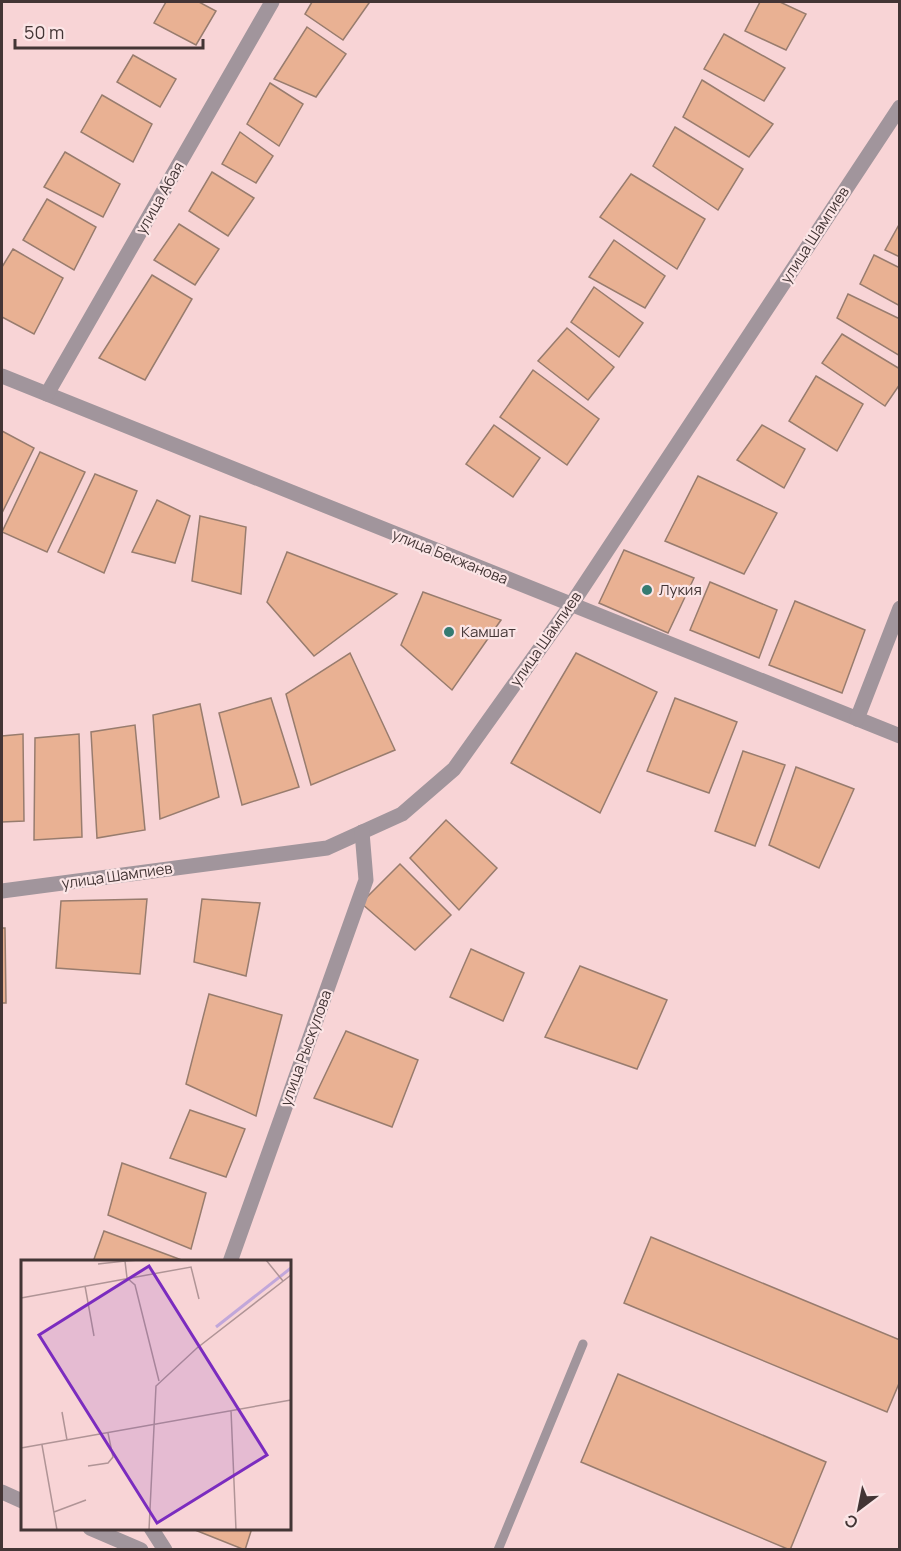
<svg xmlns="http://www.w3.org/2000/svg" width="901" height="1551" viewBox="0 0 901 1551" font-family="Manrope,sans-serif">
<style>
.building{fill:#e9b193;stroke:#987c6e;stroke-width:1.5}
.lines{fill:none;stroke-linecap:round;stroke-linejoin:round}
.lane{stroke:#a1959c;stroke-width:9}
.street{stroke:#a1959c;stroke-width:15}
.poi-dot{fill:#357b72;stroke:#fbe5e6;stroke-width:2}
.labels{text-anchor:middle;stroke-width:4.5;stroke-linejoin:round;paint-order:stroke}
.street-label{font-size:15px;fill:#433535;stroke:#fbe5e6}
.poi-label{font-size:15px;fill:#433535;stroke:#fbe5e6;text-anchor:start}
.inset-river{fill:none;stroke:#c1a7da;stroke-width:3}
.inset-road{fill:none;stroke:#b09496;stroke-width:1.5}
.view{fill:#7b2cbf;fill-opacity:0.15;stroke:#7b2cbf;stroke-width:3}
.inset-edge{fill:none;stroke:#433535;stroke-width:3}
</style>
<rect width="100%" height="100%" fill="#f8d4d6"/>
<g class="building">
<polygon points="166,2 199,2 216,11 196,45 154,23"/>
<polygon points="312,2 368,2 369,3 343,40 305,14"/>
<polygon points="760,2 780,2 806,14 786,50 745,31"/>
<polygon points="307,27 346,54 316,97 274,79"/>
<polygon points="724,34 785,68 764,101 704,69"/>
<polygon points="133,55 176,79 160,107 117,82"/>
<polygon points="702,80 773,124 749,157 683,117"/>
<polygon points="270,83 303,104 279,146 247,124"/>
<polygon points="102,95 152,124 133,162 81,132"/>
<polygon points="675,127 743,169 718,210 653,166"/>
<polygon points="240,132 273,156 256,183 222,164"/>
<polygon points="65,152 120,184 103,217 44,187"/>
<polygon points="212,172 254,198 228,236 189,211"/>
<polygon points="631,174 705,219 677,269 600,217"/>
<polygon points="47,199 96,227 74,270 23,240"/>
<polygon points="900,223 900,257 885,250"/>
<polygon points="179,224 219,249 195,285 154,260"/>
<polygon points="614,240 665,276 645,308 589,277"/>
<polygon points="13,249 63,278 34,334 2,317 2,267"/>
<polygon points="874,255 900,268 900,306 860,284"/>
<polygon points="152,275 192,299 145,380 99,358"/>
<polygon points="594,287 643,323 619,357 571,322"/>
<polygon points="848,294 900,319 900,356 837,318"/>
<polygon points="567,328 614,367 588,400 538,361"/>
<polygon points="842,334 900,369 900,384 885,406 822,363"/>
<polygon points="533,370 599,419 567,465 500,417"/>
<polygon points="816,376 863,404 837,451 789,421"/>
<polygon points="494,425 540,458 513,497 466,464"/>
<polygon points="762,425 805,449 784,488 737,460"/>
<polygon points="2,431 34,448 2,513"/>
<polygon points="40,452 85,472 47,552 2,532"/>
<polygon points="95,474 137,491 104,573 58,552"/>
<polygon points="698,476 777,513 744,574 665,541"/>
<polygon points="157,500 190,516 175,563 132,552"/>
<polygon points="200,516 246,527 241,594 192,581"/>
<polygon points="624,550 694,578 668,633 599,603"/>
<polygon points="287,552 397,594 314,656 267,602"/>
<polygon points="710,582 777,610 759,658 690,630"/>
<polygon points="423,592 501,620 452,690 401,645"/>
<polygon points="795,601 865,630 842,693 769,665"/>
<polygon points="350,653 395,750 311,785 286,694"/>
<polygon points="576,653 657,692 600,813 511,763"/>
<polygon points="271,698 299,787 242,805 219,713"/>
<polygon points="675,698 737,722 709,793 647,771"/>
<polygon points="200,704 219,797 160,819 153,715"/>
<polygon points="135,725 145,830 97,838 91,732"/>
<polygon points="23,734 24,821 2,822 2,736"/>
<polygon points="79,734 82,837 34,840 35,738"/>
<polygon points="743,751 785,765 755,846 715,831"/>
<polygon points="796,767 854,789 819,868 769,845"/>
<polygon points="446,820 497,868 459,910 410,858"/>
<polygon points="400,864 451,915 415,950 361,903"/>
<polygon points="147,899 140,974 56,968 61,901"/>
<polygon points="202,899 260,903 246,976 194,962"/>
<polygon points="2,928 5,928 6,1003 2,1003"/>
<polygon points="471,949 524,973 503,1021 450,997"/>
<polygon points="580,966 667,1000 637,1069 545,1037"/>
<polygon points="209,994 282,1015 256,1116 186,1084"/>
<polygon points="346,1031 418,1060 392,1127 314,1098"/>
<polygon points="190,1110 245,1129 226,1177 170,1158"/>
<polygon points="122,1163 206,1193 191,1249 108,1215"/>
<polygon points="104,1231 187,1262 93,1262"/>
<polygon points="651,1237 900,1340 900,1381 887,1412 624,1303"/>
<polygon points="618,1374 826,1462 790,1550 581,1462"/>
<polygon points="190,1528 252,1528 245,1550"/>
</g>
<g class="lines">
<polyline class="lane" points="498,1550 583,1344"/>
<g class="street">
<polyline points="2,376 900,736"/>
<polyline points="47,394 272,2"/>
<polyline points="857,719 900,608"/>
<polyline points="2,891 327,848 402,814 454,769 571,605 900,107"/>
<polyline points="230,1262 366,880 362,832"/>
<polyline points="2,1492 22,1501"/>
<polyline points="90,1528 141,1550"/>
<polyline points="151,1528 165,1550"/>
</g>
</g>
<g class="poi-dot">
<circle cx="647" cy="590" r="6"/>
<circle cx="449" cy="632" r="6"/>
</g>
<g class="labels">
<g class="street-label">
<text transform="translate(160 198) rotate(-60)" y="5">улица Абая</text>
<text transform="translate(815 235) rotate(-57)" y="5">улица Шампиев</text>
<text transform="translate(450 557) rotate(22)" y="5">улица Бекжанова</text>
<text transform="translate(546 639) rotate(-55)" y="5">улица Шампиев</text>
<text transform="translate(117 876) rotate(-8)" y="5">улица Шампиев</text>
<text transform="translate(306 1048) rotate(-70)" y="5">улица Рыскулова</text>
</g>
<g class="poi-label">
<text x="659" y="595">Лукия</text>
<text x="461" y="637">Камшат</text>
</g>
</g>
<g transform="translate(21 1260)">
<rect width="270" height="270" fill="#f8d4d6"/>
<path class="inset-river" d="M 195,67 L 270,8"/>
<path class="inset-road" d="M 118,0 L 104,1 L 106,18 L 114,25 L 138,121M 197,0 L 242,0M 245,0 L 262,21M 77,4 L 104,1M 64,26 L 73,76M 0,38 L 170,7 L 178,39M 210,150 L 215,270M 41,152 L 46,180M 21,185 L 36,270M 0,188 L 270,140M 67,206 L 87,203 L 92,197 L 87,173M 33,252 L 65,240M 128,270 L 135,126 L 176,88 L 270,15"/>
<path class="view" d="M 128,6 L 246,195 L 136,263 L 18,75 Z"/>
<rect width="270" height="270" class="inset-edge"/>
</g>
<rect width="901" height="1551" fill="none" stroke="#433535" stroke-width="6"/>
<g transform="translate(859 1509) rotate(212)" stroke="#fbe5e6" stroke-width="4.5" paint-order="stroke">
<path d="M0-4.5L10 22L0 15L-10 22Z" fill="#433535"/>
<text y="-9" font-size="16" font-weight="bold" text-anchor="middle" fill="#433535">С</text>
</g>
<path d="M15 39v9h188v-9" fill="none" stroke="#433535" stroke-width="3"/>
<text x="24" y="39" font-size="18" fill="#433535" stroke="#fbe5e6" stroke-width="4.5" paint-order="stroke">50 m</text>
</svg>
